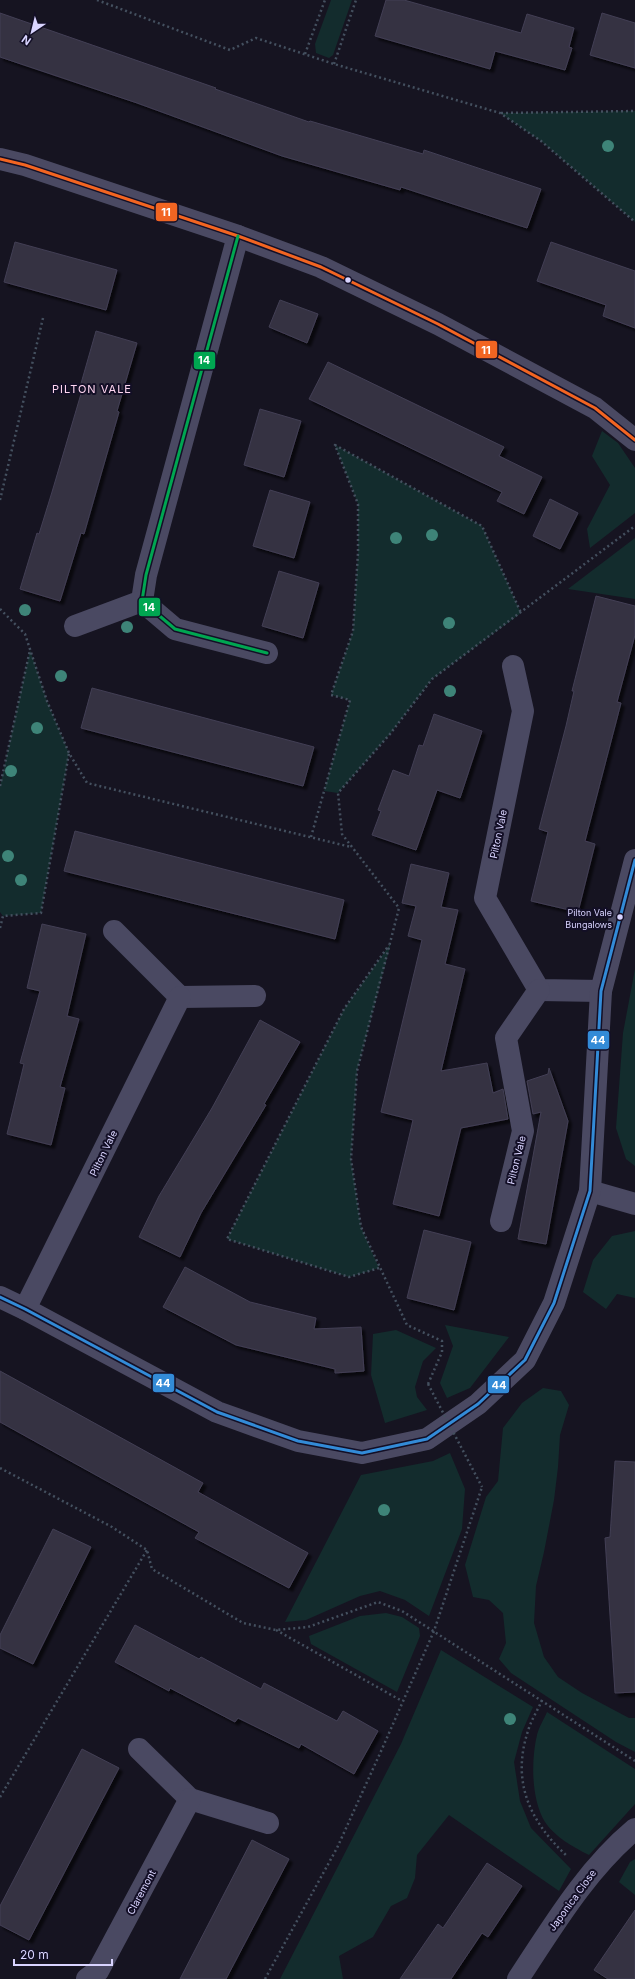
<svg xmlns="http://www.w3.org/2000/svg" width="635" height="1979" viewBox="0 0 635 1979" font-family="Inter,sans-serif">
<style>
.green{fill:#132c2d}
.building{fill:#343243;stroke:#433f54;filter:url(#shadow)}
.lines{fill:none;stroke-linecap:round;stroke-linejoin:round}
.path{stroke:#44505f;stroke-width:2.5;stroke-dasharray:2 3;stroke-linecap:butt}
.minor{stroke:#4a4962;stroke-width:22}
.path-bridge{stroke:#44505f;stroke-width:2.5;stroke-dasharray:2 3;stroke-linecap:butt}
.bus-1-casing{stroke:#130f26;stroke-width:6}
.bus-2-casing{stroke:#130f26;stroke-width:6}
.bus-3-casing{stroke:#130f26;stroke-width:6}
.bus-1{stroke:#f26522;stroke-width:3}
.bus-2{stroke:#00a651;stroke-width:3}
.bus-3{stroke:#338bd7;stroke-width:3}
.tree{fill:#3e8478}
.bus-dot{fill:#d9d4ff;stroke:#130f26;stroke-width:1.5}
.labels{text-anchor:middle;stroke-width:4;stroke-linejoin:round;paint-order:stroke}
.bus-label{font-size:9px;fill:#d9d4ff;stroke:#130f26;text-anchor:end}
.street-label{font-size:10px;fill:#d9d4ff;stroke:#130f26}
.neighbourhood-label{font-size:11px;letter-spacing:1px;fill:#ffd6f0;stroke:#130f26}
.line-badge{stroke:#130f26;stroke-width:1.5}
.badge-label{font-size:11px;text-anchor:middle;font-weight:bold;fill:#fff}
</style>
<defs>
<filter id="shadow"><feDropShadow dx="3.5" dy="3.5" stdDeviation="1" flood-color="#0009"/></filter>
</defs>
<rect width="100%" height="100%" fill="#161421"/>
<g class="green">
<polygon points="331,0 352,0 333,55 329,58 316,53 315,44"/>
<polygon points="635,111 635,222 541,141 500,113"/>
<polygon points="602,431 618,443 635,468 635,513 590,548 587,529 610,485 592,456"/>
<polygon points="335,445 482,526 521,613 432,679 390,734 338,793 324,791 350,700 331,695 353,631 358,553 358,504"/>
<polygon points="635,538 635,599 568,589"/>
<polygon points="30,650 47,701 69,753 41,913 3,916 0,912 0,786"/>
<polygon points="391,943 357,1071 351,1159 361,1227 379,1268 349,1277 227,1239 344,1009"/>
<polygon points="635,969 635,1166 626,1159 616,1128 623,1033"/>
<polygon points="635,1231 635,1298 617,1294 606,1309 583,1292 593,1260 612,1236"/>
<polygon points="445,1325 509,1337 470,1388 447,1398 440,1383 453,1346"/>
<polygon points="396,1330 436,1348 423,1361 415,1387 417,1397 427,1410 385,1423 371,1375 373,1334"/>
<polygon points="543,1388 561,1391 569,1405 560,1435 558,1467 554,1500 544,1552 536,1586 534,1623 544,1657 558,1677 582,1693 629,1718 635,1718 635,1752 616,1742 511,1673 499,1659 506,1643 503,1613 489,1600 473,1597 465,1565 486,1497 498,1481 503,1428 522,1403"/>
<polygon points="450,1453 465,1489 462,1529 429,1616 405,1600 380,1591 360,1596 306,1620 285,1622 361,1475 433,1461"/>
<polygon points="386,1613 402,1617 419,1628 420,1636 397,1692 311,1644 309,1636 360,1616"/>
<polygon points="441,1650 533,1707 522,1732 514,1762 520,1801 531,1828 571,1869 559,1891 449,1815 417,1855 415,1878 407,1898 391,1906 373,1937 339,1956 343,1979 280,1979 401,1744"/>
<path d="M 547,1712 L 635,1769 L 635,1804 L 589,1855 C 573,1847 555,1837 545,1822 C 531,1799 531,1760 537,1735 C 539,1727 544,1719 547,1712 Z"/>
<polygon points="635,1859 635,1895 619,1882 630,1862"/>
</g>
<g class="building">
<polygon points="386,0 404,0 521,33 527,14 574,28 569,47 572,48 565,70 495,51 490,69 375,36"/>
<polygon points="0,13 216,88 215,89 309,122 310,121 423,154 424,150 541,189 527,228 401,187 400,190 282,156 137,103 0,57"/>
<polygon points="602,13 635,23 635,68 590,55"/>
<polygon points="15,242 117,270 106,310 4,282"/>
<polygon points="551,242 635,271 635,328 603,316 606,305 537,281"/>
<polygon points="280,300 318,314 307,343 269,327"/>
<polygon points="96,331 137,343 117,411 119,412 100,478 84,534 81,533 60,601 20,589 37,533 39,534 52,492 83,387 80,387"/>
<polygon points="328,362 504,447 499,456 542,477 524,514 497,501 502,492 309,399"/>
<polygon points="260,409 301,421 284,477 244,465"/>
<polygon points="270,490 310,502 294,558 253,546"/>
<polygon points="550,499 578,513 560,549 533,536"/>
<polygon points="279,571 319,583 303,638 262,626"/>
<polygon points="596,596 635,606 635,635 617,702 621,703 585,841 595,844 578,912 531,901 548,832 539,829 566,726 574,691 572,691"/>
<polygon points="92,688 314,747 303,786 81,728"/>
<polygon points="434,714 482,731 460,798 437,790 416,850 372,835 381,811 378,810 393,770 409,776 419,745 423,746"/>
<polygon points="75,831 344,900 335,939 64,871"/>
<polygon points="411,864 449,873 441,907 458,910 445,964 465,969 441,1071 487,1063 493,1093 503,1089 508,1119 461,1128 439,1216 393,1204 413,1120 381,1112 422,940 408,936 416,906 402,903"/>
<polygon points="42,924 86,934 67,1016 79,1019 60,1087 65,1088 51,1145 7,1134 24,1064 20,1063 40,991 27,988"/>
<polygon points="260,1020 300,1042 264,1104 266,1105 201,1213 180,1257 139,1237 159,1196 212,1108"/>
<polygon points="549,1068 568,1121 546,1244 518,1239 541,1112 533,1114 527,1081 548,1074"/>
<polygon points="424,1230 471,1242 454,1310 407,1298"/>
<polygon points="185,1267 250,1302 316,1318 314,1329 361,1327 364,1371 335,1373 335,1369 236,1345 163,1307"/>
<polygon points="0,1371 203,1483 198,1492 308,1553 289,1588 195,1538 199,1532 0,1422"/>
<polygon points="615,1461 635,1462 635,1692 615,1693 605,1538 610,1537"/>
<polygon points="53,1529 91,1547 33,1664 0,1648 0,1635"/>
<polygon points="135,1625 199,1659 201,1657 261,1689 264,1683 337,1721 343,1711 378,1731 354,1774 301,1744 299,1748 238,1718 235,1722 170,1688 169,1691 115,1662"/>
<polygon points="82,1749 119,1768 29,1940 0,1925 0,1906"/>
<polygon points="252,1840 289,1859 226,1979 180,1979"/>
<polygon points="487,1863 522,1886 488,1937 482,1933 451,1979 400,1979 438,1924 443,1928"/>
<polygon points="635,1910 635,1979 608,1979 594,1970"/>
</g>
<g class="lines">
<g class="path">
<polyline points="97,0 230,50 256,38 334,64 500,113 541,141 635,222"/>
<polyline points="305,54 325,0"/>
<polyline points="334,64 356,0"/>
<polyline points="501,113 635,111"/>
<polyline points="0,500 43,318"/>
<polyline points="0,609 25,634 47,701 69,753 87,783 351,847"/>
<polyline points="0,786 30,650"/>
<polyline points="311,837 350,700 331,695 353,631 358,553 358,504 335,445 482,526 521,613"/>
<polyline points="0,928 3,916 41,913 69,753"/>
<polyline points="379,1268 349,1277 227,1239 344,1009 389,945"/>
<polyline points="428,1384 442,1352 442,1341 407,1325 361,1227 351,1159 357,1071 399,908 342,834 338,793 390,734 432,679 635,526"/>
<polyline points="0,1468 112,1527 147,1550 152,1569 243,1623 276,1630 308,1627 378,1602 402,1611 635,1761"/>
<polyline points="276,1630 402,1701"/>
<path d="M 542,1700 C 538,1710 531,1720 528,1731 C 511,1782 530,1822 568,1857"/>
<polyline points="0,1797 147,1550"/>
<polyline points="265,1979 337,1848 382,1749 434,1631 482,1487"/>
</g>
<g class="minor">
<polyline points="0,159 25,165 238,236 321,267 438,324 595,408 635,440"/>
<polyline points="238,236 146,575 142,601 175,629 267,653"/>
<polyline points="75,626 142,601"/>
<polyline points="513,666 523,711 485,898 539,990 601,991"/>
<polyline points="114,931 180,997 255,996"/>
<polyline points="590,1191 635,1204"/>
<polyline points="501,1221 523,1131 506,1038 539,990"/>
<polyline points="0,1297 25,1309 217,1412 298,1441 362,1453 427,1439 478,1404 525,1360 554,1303 590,1191 601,991 635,860"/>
<polyline points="25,1309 180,997"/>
<polyline points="139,1749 190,1799 268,1823"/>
<polyline points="87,1979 98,1971 190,1799"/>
<path d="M 518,1979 C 553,1926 586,1870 635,1829"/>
</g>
<polyline class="path-bridge" points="428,1384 482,1487"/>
<defs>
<polyline id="bus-1" points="0,159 25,165 238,236 321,267 438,324 595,408 635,440"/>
<polyline id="bus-2" points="238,236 146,575 142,601 175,629 267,653"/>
<polyline id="bus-3" points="0,1297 25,1309 217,1412 298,1441 362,1453 427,1439 478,1404 525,1360 554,1303 590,1191 601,991 635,860"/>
</defs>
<use href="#bus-1" class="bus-1-casing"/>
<use href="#bus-2" class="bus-2-casing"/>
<use href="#bus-3" class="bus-3-casing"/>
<use href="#bus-1" class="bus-1"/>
<use href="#bus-2" class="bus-2"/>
<use href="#bus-3" class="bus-3"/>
</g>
<g class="tree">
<circle cx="608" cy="146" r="6"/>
<circle cx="432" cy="535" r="6"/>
<circle cx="396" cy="538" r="6"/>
<circle cx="25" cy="610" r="6"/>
<circle cx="449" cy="623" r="6"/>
<circle cx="127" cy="627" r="6"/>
<circle cx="61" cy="676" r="6"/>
<circle cx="450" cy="691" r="6"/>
<circle cx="37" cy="728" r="6"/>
<circle cx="11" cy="771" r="6"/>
<circle cx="8" cy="856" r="6"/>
<circle cx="21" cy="880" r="6"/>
<circle cx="384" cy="1510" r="6"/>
<circle cx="510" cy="1719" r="6"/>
</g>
<g class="bus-dot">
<circle cx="348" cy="280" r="3.5"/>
<circle cx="620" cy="917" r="3.5"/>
</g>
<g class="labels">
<g class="bus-label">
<text x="612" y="916">Pilton Vale<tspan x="612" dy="12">Bungalows</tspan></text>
</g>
<g class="street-label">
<text transform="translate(498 834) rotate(-78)" y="4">Pilton Vale</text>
<text transform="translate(103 1153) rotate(-64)" y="4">Pilton Vale</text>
<text transform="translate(516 1160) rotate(-76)" y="4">Pilton Vale</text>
<text transform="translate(141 1892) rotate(-62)" y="4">Claremont</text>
<text transform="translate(572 1900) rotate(-54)" y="4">Japonica Close</text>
</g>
<g class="neighbourhood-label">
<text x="92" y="393">PILTON VALE</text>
</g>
</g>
<g class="line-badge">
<rect x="155" y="202" width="23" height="20" rx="4" fill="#f26522"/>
<rect x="475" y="340" width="23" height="19" rx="4" fill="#f26522"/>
<rect x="193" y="351" width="23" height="19" rx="4" fill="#00a651"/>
<rect x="138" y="597" width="23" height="20" rx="4" fill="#00a651"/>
<rect x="587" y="1030" width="23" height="20" rx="4" fill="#338bd7"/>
<rect x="152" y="1373" width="23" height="20" rx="4" fill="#338bd7"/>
<rect x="487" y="1375" width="23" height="19" rx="4" fill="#338bd7"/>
</g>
<g class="badge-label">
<text x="166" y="216">11</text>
<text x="486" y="354">11</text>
<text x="204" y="364">14</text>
<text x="149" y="611">14</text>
<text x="598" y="1044">44</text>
<text x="163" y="1387">44</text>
<text x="499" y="1389">44</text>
</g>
<g transform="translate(32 32) rotate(215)" stroke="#130f26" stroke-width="3" paint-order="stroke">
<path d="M0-3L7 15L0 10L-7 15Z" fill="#d9d4ff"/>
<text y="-6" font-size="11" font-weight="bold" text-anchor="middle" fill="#d9d4ff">N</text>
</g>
<path d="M14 1959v6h98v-6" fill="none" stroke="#d9d4ff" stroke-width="2"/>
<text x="20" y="1959" font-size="12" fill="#d9d4ff" stroke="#130f26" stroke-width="3" paint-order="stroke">20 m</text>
</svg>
